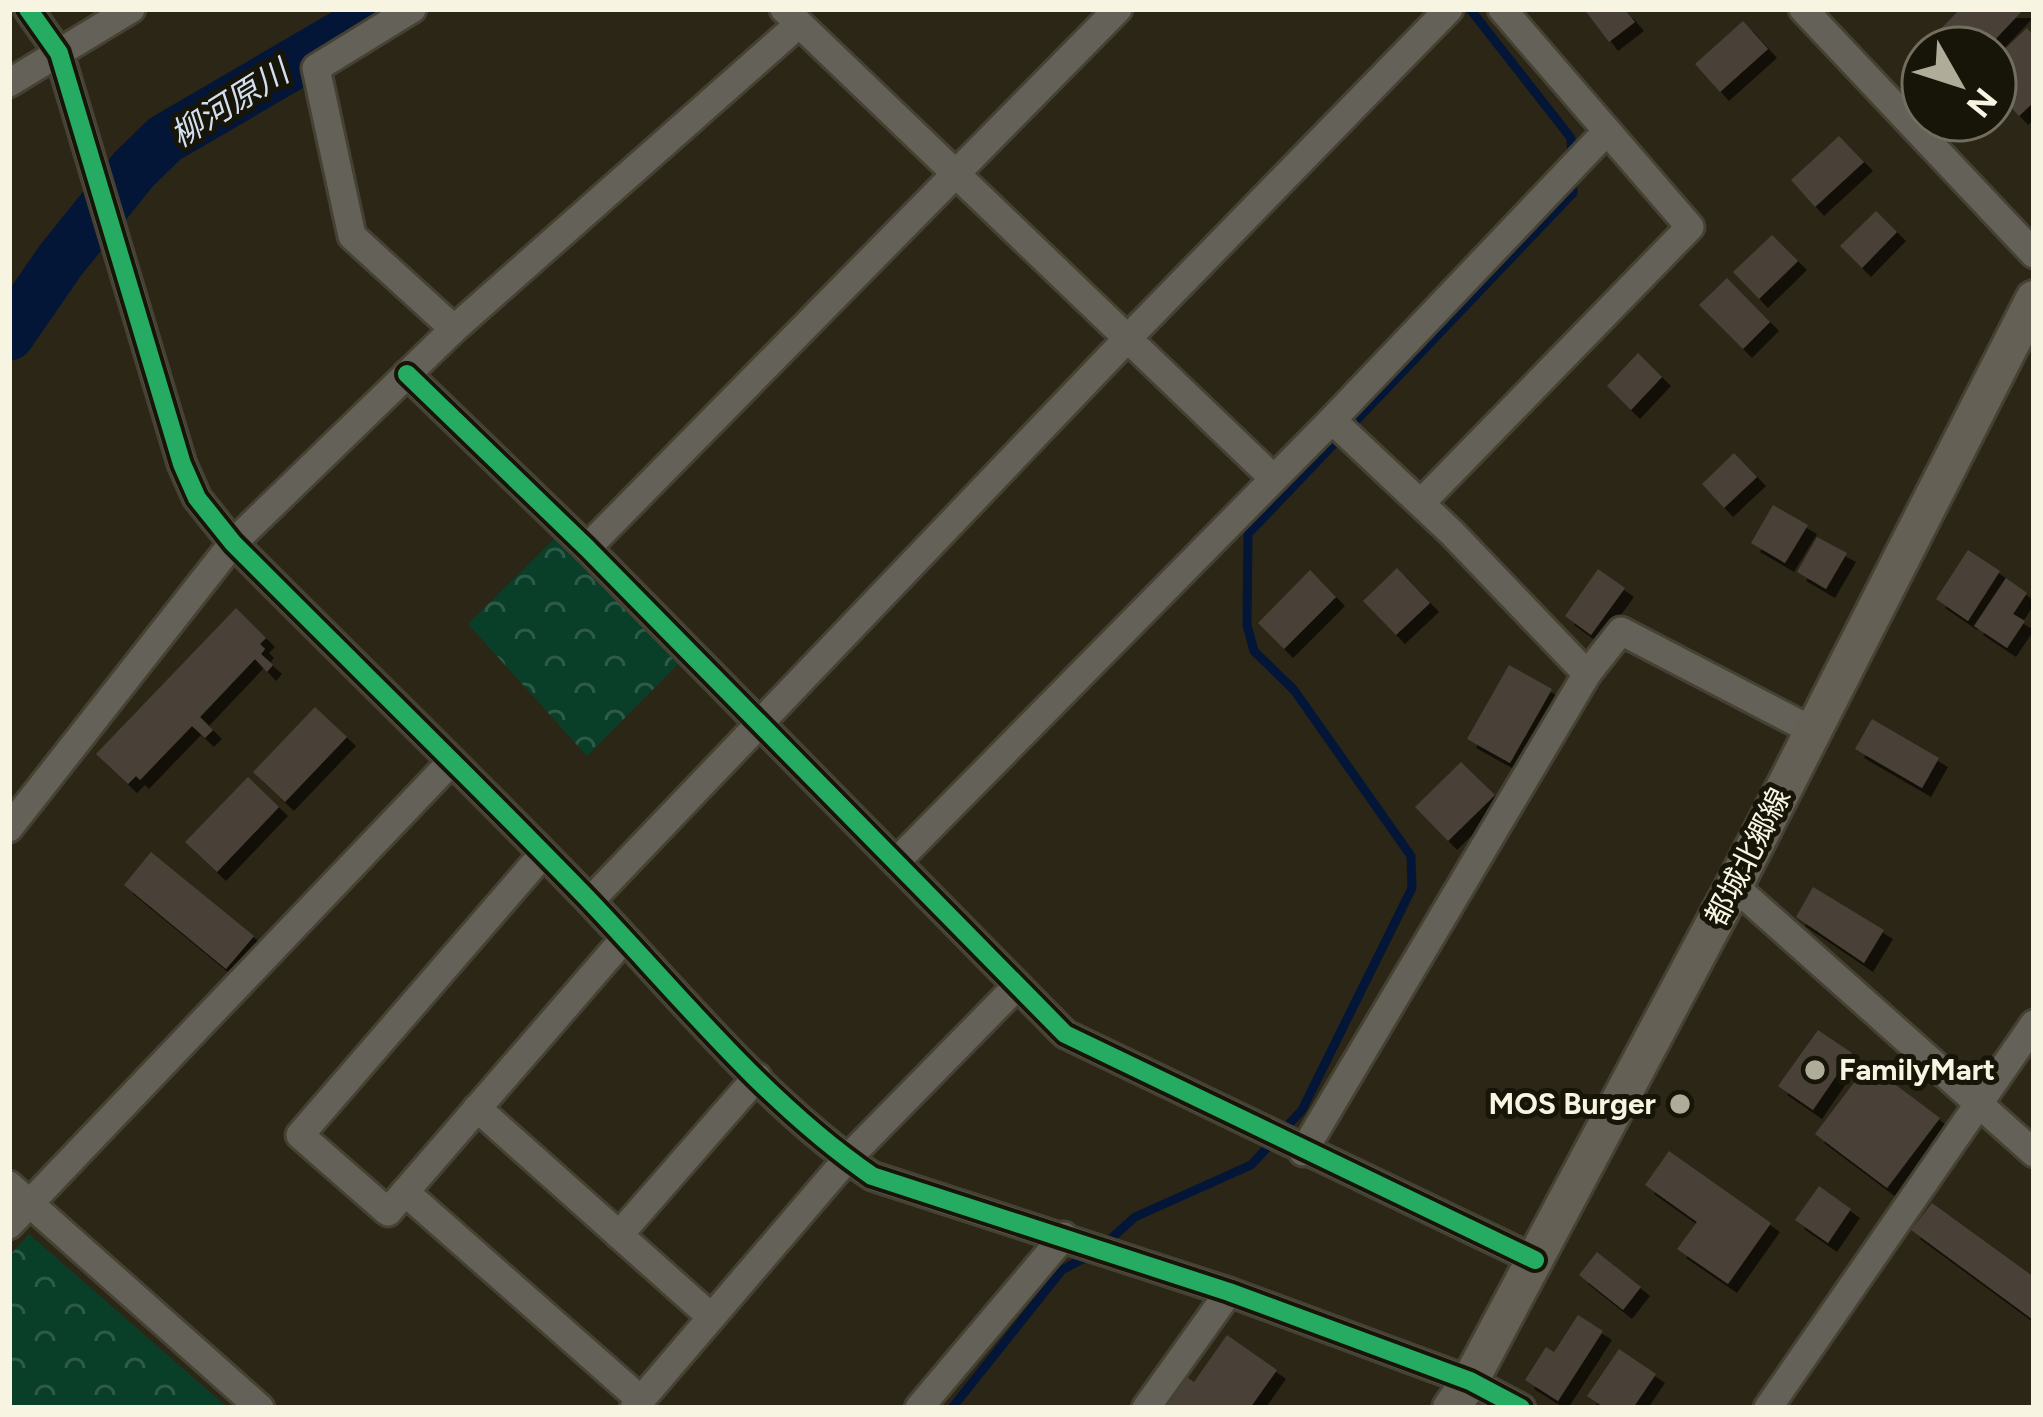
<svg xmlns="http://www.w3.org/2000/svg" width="2043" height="1417" viewBox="0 0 2043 1417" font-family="Figtree,'Noto Sans JP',sans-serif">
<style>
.park{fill:url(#park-crowns)}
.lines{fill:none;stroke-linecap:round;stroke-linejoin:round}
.stream{stroke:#041638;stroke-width:9}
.river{stroke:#041638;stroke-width:51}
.building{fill:#494038;filter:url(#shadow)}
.minor-casing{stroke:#464233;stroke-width:33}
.major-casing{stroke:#464233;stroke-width:42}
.minor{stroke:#646159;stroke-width:27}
.major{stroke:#656055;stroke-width:36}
.cycleway-casing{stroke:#171508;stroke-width:26}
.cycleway{stroke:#26ab63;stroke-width:18}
.poi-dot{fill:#b0ac9a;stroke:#171508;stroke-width:4.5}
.labels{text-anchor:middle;stroke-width:10;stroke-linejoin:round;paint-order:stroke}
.street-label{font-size:30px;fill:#f7f4e2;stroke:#171508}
.poi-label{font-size:30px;font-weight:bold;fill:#f7f4e2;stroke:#171508;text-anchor:start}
.water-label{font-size:33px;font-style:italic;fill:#d3dff0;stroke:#171508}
</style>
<defs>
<pattern id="park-crowns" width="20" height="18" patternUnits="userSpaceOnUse" patternTransform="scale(3)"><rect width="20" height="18" fill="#093f29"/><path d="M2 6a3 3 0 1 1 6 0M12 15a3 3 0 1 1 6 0" fill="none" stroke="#2e5b48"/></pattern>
<filter id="shadow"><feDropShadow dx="9" dy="9" stdDeviation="0" flood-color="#0009"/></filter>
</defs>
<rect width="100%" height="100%" fill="#2b2615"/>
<g class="park">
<polygon points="556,537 680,662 587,756 468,624"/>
<polygon points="29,1234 228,1408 9,1408 9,1256"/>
</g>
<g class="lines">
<g class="stream">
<polyline points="1470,9 1571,138 1572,159"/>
<polyline points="1105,1244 1135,1217 1251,1165 1302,1110 1412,888 1411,856 1294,690 1254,651 1247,625 1248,534 1573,193 1572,176"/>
<polyline points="952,1408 1062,1270 1092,1254"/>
</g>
<polyline class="river" points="9,335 60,261 134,169 165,139 345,34 382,9"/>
</g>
<g class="building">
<polygon points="1584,9 1624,9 1635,22 1609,42"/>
<polygon points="1960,9 2024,9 1987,48 1943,48 1932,38"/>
<polygon points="1743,21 1768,49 1720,92 1695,64"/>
<polygon points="2027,28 2034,36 2034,102 2019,116 1995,90 1995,58"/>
<polygon points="1839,136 1864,162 1815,207 1791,180"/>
<polygon points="1876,211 1897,232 1862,268 1840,246"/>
<polygon points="1772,235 1798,261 1759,299 1733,272"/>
<polygon points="1727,278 1770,322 1743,349 1699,305"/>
<polygon points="1638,353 1662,377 1631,410 1607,386"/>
<polygon points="1734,453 1757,477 1724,508 1702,484"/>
<polygon points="1773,505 1808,525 1785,563 1751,543"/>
<polygon points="1817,537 1847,553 1826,589 1797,572"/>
<polygon points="1968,550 2000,571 1968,621 1936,599"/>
<polygon points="1397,568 1430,603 1396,635 1363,601"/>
<polygon points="1598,569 1625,588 1591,635 1565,616"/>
<polygon points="1310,570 1336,597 1284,649 1258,623"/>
<polygon points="2006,578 2027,593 2013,614 2025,621 2007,648 1974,626"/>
<polygon points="236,608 266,638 260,644 265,649 261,654 273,665 267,672 255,659 200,717 213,730 205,738 192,726 140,780 136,776 128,784 96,754"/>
<polygon points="1509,665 1552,689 1510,763 1467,739"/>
<polygon points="315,707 347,737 285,802 253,772"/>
<polygon points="1872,719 1939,758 1922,788 1855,749"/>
<polygon points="1461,762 1495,795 1448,841 1415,807"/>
<polygon points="248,777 279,807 217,872 185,842"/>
<polygon points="151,852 254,936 226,969 124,885"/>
<polygon points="1813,887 1884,930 1864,963 1796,917"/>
<polygon points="1818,1030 1852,1053 1813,1110 1778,1086"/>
<polygon points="1868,1064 1940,1118 1887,1188 1815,1134"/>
<polygon points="1669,1151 1771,1223 1728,1284 1677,1249 1697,1222 1645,1185"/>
<polygon points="1819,1186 1851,1209 1828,1243 1795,1220"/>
<polygon points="1932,1203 2034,1277 2032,1319 1911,1230"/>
<polygon points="1597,1252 1641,1287 1623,1310 1579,1275"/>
<polygon points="1578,1315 1603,1331 1558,1401 1525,1380 1546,1347 1554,1352"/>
<polygon points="1227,1335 1277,1370 1250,1408 1164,1408 1186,1377 1194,1382"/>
<polygon points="1619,1349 1656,1374 1633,1408 1605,1408 1587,1396"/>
</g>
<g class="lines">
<defs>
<g id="minor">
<path d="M 28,9 L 59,53 L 182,464 L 197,498 L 233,543 C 350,661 470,777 586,897 C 677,992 763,1101 872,1176 L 1229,1292 L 1470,1381 L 1521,1408"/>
<polyline points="412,9 316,68 352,236 454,329"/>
<polyline points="784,9 1272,477"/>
<polyline points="1803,9 2034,254"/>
<polyline points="9,83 131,9"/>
<polyline points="407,374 587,548 1065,1034 1535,1260"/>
<polyline points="1332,420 1452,533 1587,674"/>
<polyline points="1421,503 1690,227 1502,9"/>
<polyline points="587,548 1118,9"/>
<polyline points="9,828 233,543 454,329 799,24"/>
<polyline points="896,862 1332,420 1606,132"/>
<polyline points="1734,886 2034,1153"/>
<polyline points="590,901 1129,337 1449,9"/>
<polyline points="624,939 405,1192 641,1400"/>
<polyline points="477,1108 710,1316"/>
<polyline points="1303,1152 1587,674 1621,631 1813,731"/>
<polyline points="9,1185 260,1408"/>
<polyline points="405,1192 388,1212 300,1135 543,854"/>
<polyline points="9,1225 450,763"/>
<polyline points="619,1235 757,1077"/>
<polyline points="634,1408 847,1159 1017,986"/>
<polyline points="919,1408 1064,1236"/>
<polyline points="1146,1408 1229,1292"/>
<polyline points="1768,1408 2034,1024"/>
</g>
<polyline id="major" points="1451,1408 1470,1381 1734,886 2034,299"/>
</defs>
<use href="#minor" class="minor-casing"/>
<use href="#major" class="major-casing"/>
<use href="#minor" class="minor"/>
<use href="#major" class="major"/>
<defs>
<g id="cycleway">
<path d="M 28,9 L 59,53 L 182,464 L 197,498 L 233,543 C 350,661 470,777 586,897 C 677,992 763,1101 872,1176 L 1229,1292 L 1470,1381 L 1521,1408"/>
<polyline points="407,374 587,548 1065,1034 1535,1260"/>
</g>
</defs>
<use href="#cycleway" class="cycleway-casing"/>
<use href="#cycleway" class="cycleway"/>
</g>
<g class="poi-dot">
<circle cx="1815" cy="1070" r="12"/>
<circle cx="1680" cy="1104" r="12"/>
</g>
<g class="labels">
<g class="street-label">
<text transform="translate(1748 857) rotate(-63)" y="10">都城北郷線</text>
</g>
<g class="poi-label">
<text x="1839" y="1080">FamilyMart</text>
<text x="1656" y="1114" text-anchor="end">MOS Burger</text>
</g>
<g class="water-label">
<text transform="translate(229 103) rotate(-32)" y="12">柳河原川</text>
</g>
</g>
<rect width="2043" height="1417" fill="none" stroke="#f7f4e2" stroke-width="24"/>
<g transform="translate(1959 84) rotate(129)"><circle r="57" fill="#171508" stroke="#716e5f" stroke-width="3"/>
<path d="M0-9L21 45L0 30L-21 45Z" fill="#b0ac9a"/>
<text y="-18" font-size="33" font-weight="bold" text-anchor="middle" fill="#f7f4e2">N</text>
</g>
</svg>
